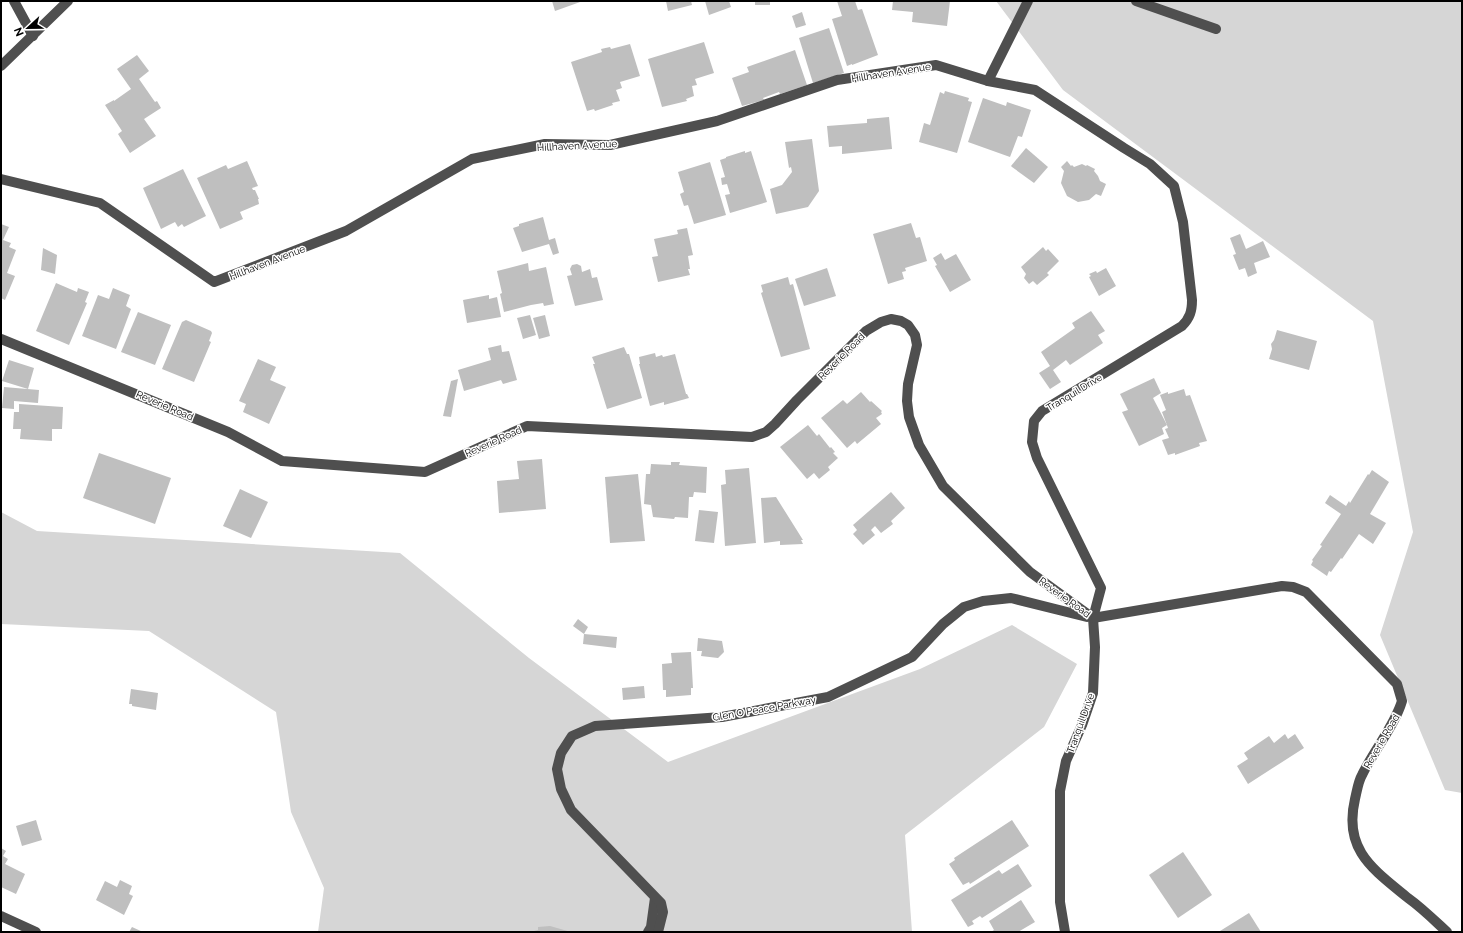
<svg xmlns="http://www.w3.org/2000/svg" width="1463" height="933" viewBox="0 0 1463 933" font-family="Raleway,sans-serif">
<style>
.green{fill:#d6d6d6}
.building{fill:#bfbfbf}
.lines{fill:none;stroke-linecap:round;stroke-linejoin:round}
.minor{stroke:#4f4f4f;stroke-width:10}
.labels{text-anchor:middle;stroke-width:3;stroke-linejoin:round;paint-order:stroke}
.street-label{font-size:10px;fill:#000;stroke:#fff}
</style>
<rect width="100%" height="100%" fill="#fff"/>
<g class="green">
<polygon points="996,1 1462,1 1462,793 1445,790 1380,635 1413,532 1373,321 1063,90"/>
<polygon points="1,512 37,531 400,553 529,658 668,762 920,669 1012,625 1077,664 1044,727 905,835 912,932 318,932 324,888 291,812 276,712 149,631 1,624"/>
</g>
<g class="building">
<polygon points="552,1 583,1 555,11"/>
<polygon points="666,1 691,1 692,5 668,11"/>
<polygon points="705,1 729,1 731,7 709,15"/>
<rect x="755" y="1" width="15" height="4"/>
<polygon points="837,1 855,1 858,10 862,9 878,55 852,65 852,64 847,66 832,19 842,16"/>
<polygon points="893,1 950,1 947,26 912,22 913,12 892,10"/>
<polygon points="802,12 806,25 796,28 792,16"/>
<polygon points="829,28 844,73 813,83 799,38"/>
<polygon points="704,42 714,73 695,79 697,85 692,86 694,96 686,99 687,101 662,107 648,59"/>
<polygon points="630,44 640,76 620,82 622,88 616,90 620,101 612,103 613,105 595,111 594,109 587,111 571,62 602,52 601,49 610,47 611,49"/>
<polygon points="795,50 807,85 780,94 779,92 763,98 764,100 742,106 732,78 749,72 747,67"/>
<polygon points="137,55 149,71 139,79 155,102 157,101 161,108 144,119 156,136 130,153 118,134 122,131 105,105 114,100 114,101 131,89 117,69"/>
<polygon points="945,91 969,98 968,101 972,102 957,153 919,142 924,123 930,125 940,92 944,94"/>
<polygon points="983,98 1006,106 1007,102 1031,110 1022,137 1018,136 1010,157 968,142"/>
<polygon points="889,117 892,149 842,154 842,146 829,147 827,126 867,123 867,119"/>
<polygon points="812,139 819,191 808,207 776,214 770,189 782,185 792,172 791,167 789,168 785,142"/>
<polygon points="1026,148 1048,167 1034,183 1012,167 1011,166"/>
<polygon points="745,151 745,153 751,151 767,202 730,213 725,195 730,194 727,184 722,185 721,178 725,177 720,160 726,158 726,157"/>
<polygon points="247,161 258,186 252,188 253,190 255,190 259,199 258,199 259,204 240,212 243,219 220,229 197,178 226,165 228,169"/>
<polygon points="1067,161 1071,166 1072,165 1074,167 1082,164 1086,166 1087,165 1095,169 1094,171 1098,176 1100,181 1106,184 1101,196 1096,194 1089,200 1078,202 1067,196 1061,183 1064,171 1061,167"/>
<polygon points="710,162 726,215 694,224 688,205 684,206 680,194 684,192 678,172"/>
<polygon points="183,169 206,216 184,227 182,224 178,227 175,222 161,229 143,188"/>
<polygon points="543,217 549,240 555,238 559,253 553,255 549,244 522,252 513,228 519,226 519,224"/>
<polygon points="911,223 916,238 920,237 927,261 905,268 906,271 902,272 904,279 888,284 873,234"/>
<polygon points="1,224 9,227 3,240 11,243 9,247 16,250 7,273 15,276 5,300 1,298"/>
<polygon points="687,228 693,255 688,256 690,269 688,269 690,275 658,282 652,257 658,256 654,239 678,234 677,230"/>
<polygon points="1240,234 1246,249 1263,241 1270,257 1254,263 1257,273 1248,277 1245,268 1239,270 1233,255 1236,254 1230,238"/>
<polygon points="1043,247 1046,251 1048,249 1059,261 1047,273 1049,275 1037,285 1033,281 1029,284 1024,278 1026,274 1021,267"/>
<polygon points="43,248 57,255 55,274 41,270"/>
<polygon points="941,253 945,260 956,254 971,280 950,292 935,266 937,265 933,258"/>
<polygon points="528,263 529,271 546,267 554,304 544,306 543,303 531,305 504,312 500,294 502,293 497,271"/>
<polygon points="577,264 581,266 582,272 590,269 592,278 597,277 603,300 575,306 567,276 572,275 570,269 572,265"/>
<polygon points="827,268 836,296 804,306 795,279"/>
<polygon points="1106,268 1116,286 1099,296 1089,277 1091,276 1089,274 1096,271 1097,273"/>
<polygon points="788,277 790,285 793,284 810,349 781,357 761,293 763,292 761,285"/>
<polygon points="56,283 77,292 78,288 89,292 85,302 87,303 69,345 36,331"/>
<polygon points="113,288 130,295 126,306 131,309 116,349 82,336 98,295 109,299"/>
<polygon points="489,295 489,299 497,297 501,317 467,323 463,300"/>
<polygon points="1091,311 1105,331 1098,335 1103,343 1070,365 1066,360 1053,370 1061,382 1050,389 1039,373 1050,366 1041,352 1075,328 1072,323"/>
<polygon points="138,312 171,325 155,365 121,352"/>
<polygon points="530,315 536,335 523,339 517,318"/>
<polygon points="545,315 550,336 539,339 533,318"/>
<polygon points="186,320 211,331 212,333 209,341 211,342 194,382 162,369 182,322"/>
<polygon points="1277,330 1317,341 1309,370 1269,359 1272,349 1271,344 1274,340"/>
<polygon points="501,345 502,352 509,351 517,380 503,384 501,380 464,391 458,370 491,360 488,348"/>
<polygon points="624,347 627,354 629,354 642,398 607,409 593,364 595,364 592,357"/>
<polygon points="655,353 656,357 662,355 663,357 675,354 686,394 687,394 689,398 664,405 664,402 650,406 639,364 640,364 639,357"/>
<polygon points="258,359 276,367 270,380 286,387 269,424 243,412 246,404 239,401"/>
<polygon points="9,360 34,368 28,389 2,381"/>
<polygon points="1154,378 1161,393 1153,398 1167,425 1162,428 1164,434 1139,446 1122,412 1128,410 1120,394"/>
<polygon points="458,379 451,417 443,416 451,381"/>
<polygon points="4,387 39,390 38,403 14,401 14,409 2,408"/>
<polygon points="1184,389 1186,396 1190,395 1207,441 1199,443 1200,446 1175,455 1175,453 1168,455 1162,440 1169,438 1165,429 1168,428 1162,412 1166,410 1160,395 1168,392 1168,394"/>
<polygon points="861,392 870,402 871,401 882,411 881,412 882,414 876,418 881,424 857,444 855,441 847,448 821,418 843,400 847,404"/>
<polygon points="19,404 63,407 62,429 52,429 52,441 20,439 21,429 13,429 14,412 19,412"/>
<polygon points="808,425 817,436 819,434 830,448 831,447 835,452 833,453 838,458 828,467 830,470 819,479 814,473 807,479 780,447"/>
<polygon points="99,453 171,478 155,524 83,498"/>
<polygon points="542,459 546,509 499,513 497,481 519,479 517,461"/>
<polygon points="671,462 680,462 679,465 707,467 706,493 694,492 693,497 689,497 688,518 675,517 674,519 653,517 651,505 644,504 646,474 650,474 651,464 671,465"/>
<polygon points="749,468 756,543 725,546 721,485 726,484 725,470"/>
<polygon points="1372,470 1389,482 1370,514 1386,523 1373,544 1359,534 1342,559 1341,558 1331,572 1329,571 1327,576 1311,565 1313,561 1312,560 1322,546 1320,545 1341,514 1325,503 1330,495 1346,506 1349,501 1350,503 1368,474 1369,475"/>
<polygon points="638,474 645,541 610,543 605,477"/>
<polygon points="240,489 268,502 251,538 223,526"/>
<polygon points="891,492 905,508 891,521 893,524 881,533 875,526 871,530 875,535 863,545 853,534 857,530 853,525"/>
<polygon points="776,497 803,540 801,540 803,544 780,545 780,541 764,543 761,498"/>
<polygon points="699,510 718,512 714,543 695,541"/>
<polygon points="578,619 588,627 584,634 573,626"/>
<polygon points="584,634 617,637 616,648 583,644"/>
<polygon points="698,638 722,641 724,652 718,658 701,656 702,651 697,651"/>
<polygon points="691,652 693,688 691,688 691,695 666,697 666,690 663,690 662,664 672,663 671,653"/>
<polygon points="644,686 645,698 623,700 622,688"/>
<polygon points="131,689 158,693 156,710 132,706 132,704 129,704"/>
<polygon points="1285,734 1288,739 1295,734 1304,748 1248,784 1237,766 1248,759 1244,753 1269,736 1274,743"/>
<polygon points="36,820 42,840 22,846 16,826"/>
<polygon points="1012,820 1029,846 970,884 969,882 963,885 949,864 955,860 954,858"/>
<polygon points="1,848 6,851 3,856 8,859 5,864 25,874 16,894 1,887"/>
<polygon points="1183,852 1212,895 1178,918 1149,875"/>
<polygon points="1018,864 1032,886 982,918 980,916 972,921 974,924 968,927 951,900 999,870 1002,874"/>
<polygon points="120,880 132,886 129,894 133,896 124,915 96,900 105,881 117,887"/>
<polygon points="1021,900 1035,922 1018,932 991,932 994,930 989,921"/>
<polygon points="1249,913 1261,932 1221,932 1220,931"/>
<polygon points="550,926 571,932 530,932 538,930 538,927"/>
<polygon points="132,927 143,932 129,932"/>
</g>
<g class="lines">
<g class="minor">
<polyline points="14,1 33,36"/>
<polyline points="1136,1 1216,29"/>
<polyline points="1,66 68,1"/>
<path d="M 988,81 L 1035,90 L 1124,148 L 1150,164 L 1174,186 L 1183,222 L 1192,300 C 1192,311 1190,318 1182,326 L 1042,411 L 1034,421 L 1032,442 L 1037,458 L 1101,588 L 1093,618 L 1095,647 L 1093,693 L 1082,725 L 1066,761 L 1060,791 L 1060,902 L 1065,932"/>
<polyline points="1,179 100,203 214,282 346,231 472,159 545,144 610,145 717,121 837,80 936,65 988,81 1028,1"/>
<path d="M 1,339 L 228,432 L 282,461 L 425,472 L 527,426 L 752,437 L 766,432 L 775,424 L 797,400 L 866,331 L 881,322 L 891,319 L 901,321 L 908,325 L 915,335 L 917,345 L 908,384 L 907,401 L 909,417 L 919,445 L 943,486 L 1030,572 L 1093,618 L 1282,586 L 1293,587 L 1306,592 L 1397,684 L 1402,701 C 1395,725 1373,752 1362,775 C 1358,782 1357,791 1355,799 C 1343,850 1373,869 1408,898 C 1422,908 1434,920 1447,932"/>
<polyline points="1,916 36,932"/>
<polyline points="648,932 651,927 655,898"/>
<polyline points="658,932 663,912 661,903 571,810 561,789 557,769 561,753 572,736 595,726 722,717 828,697 912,657 943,624 964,607 983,601 1011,598 1087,617"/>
</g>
</g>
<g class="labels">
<g class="street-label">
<text transform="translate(891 72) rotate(-9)" y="4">Hillhaven Avenue</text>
<text transform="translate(577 145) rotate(-3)" y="4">Hillhaven Avenue</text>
<text transform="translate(267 262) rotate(-21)" y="4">Hillhaven Avenue</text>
<text transform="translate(841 356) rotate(-45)" y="4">Reverie Road</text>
<text transform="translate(1074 392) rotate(-31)" y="4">Tranquil Drive</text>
<text transform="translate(165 405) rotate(23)" y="4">Reverie Road</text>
<text transform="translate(493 441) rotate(-24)" y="4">Reverie Road</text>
<text transform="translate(1065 597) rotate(36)" y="4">Reverie Road</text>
<text transform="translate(764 708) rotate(-10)" y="4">Glen O Peace Parkway</text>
<text transform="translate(1080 723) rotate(-70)" y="4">Tranquil Drive</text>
<text transform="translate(1381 741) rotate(-60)" y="4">Reverie Road</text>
</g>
</g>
<rect width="1463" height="933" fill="none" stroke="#000000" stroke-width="4"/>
<g transform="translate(28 28) rotate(248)" stroke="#ffffff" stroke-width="3" paint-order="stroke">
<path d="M0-3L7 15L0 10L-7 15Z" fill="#000000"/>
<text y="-6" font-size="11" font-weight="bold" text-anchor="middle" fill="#000000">N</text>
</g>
</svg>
